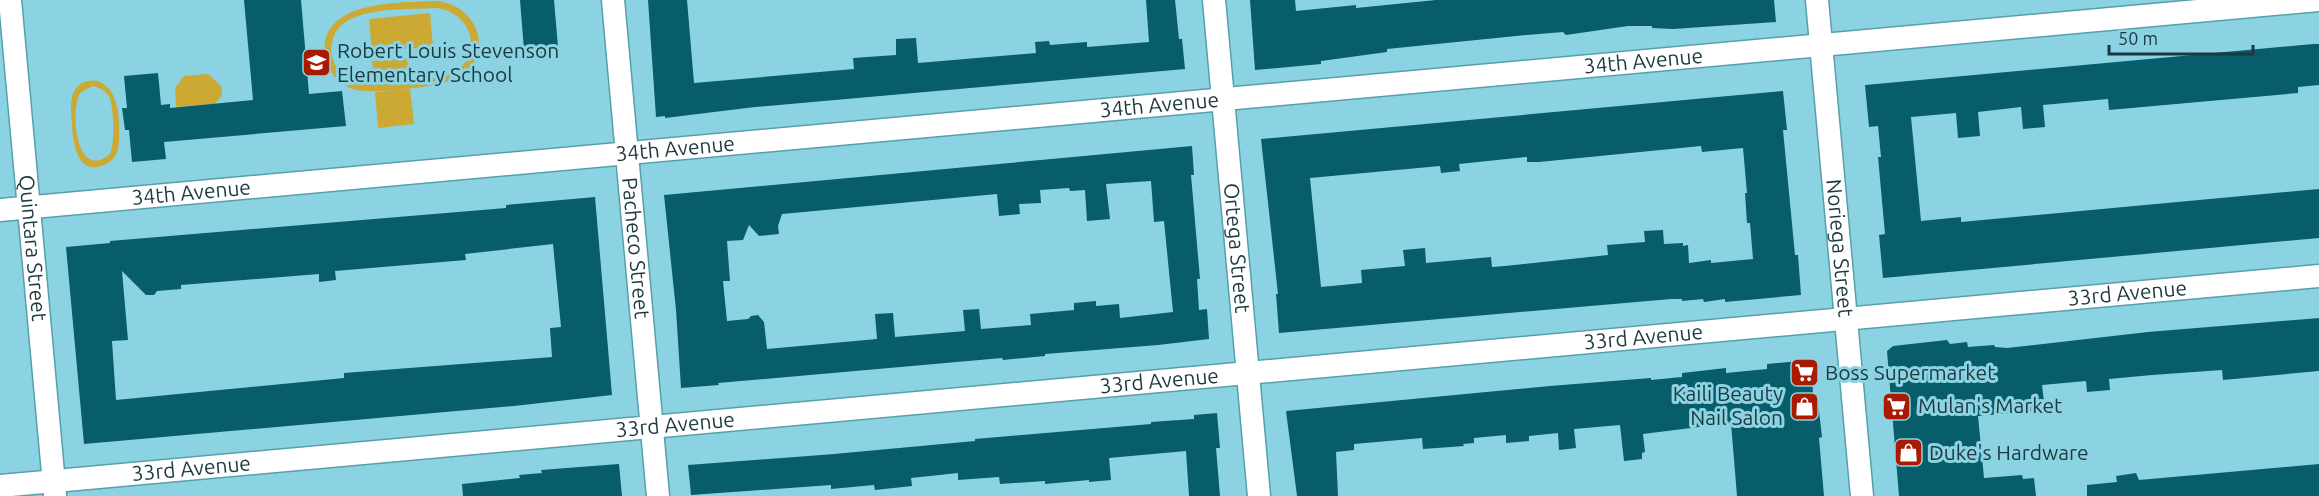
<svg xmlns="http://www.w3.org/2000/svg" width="2319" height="496" viewBox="0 0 2319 496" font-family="Ubuntu,sans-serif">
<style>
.green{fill:#cba933;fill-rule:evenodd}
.building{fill:#075d6a;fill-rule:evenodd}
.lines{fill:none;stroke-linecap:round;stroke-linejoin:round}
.minor-casing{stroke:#589fad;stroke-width:25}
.minor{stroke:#fff;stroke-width:22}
.labels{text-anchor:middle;stroke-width:6;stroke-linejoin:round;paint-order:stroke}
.poi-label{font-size:21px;fill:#1b393f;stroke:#8bd3e2;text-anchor:start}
.street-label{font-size:21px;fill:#1b393f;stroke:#8bd3e2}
</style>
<rect width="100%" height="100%" fill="#8bd3e2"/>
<g class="green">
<path d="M 435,1 C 474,3 496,48 463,75 C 449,87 375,94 356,90 C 348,88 340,83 334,76 C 326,66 323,54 325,42 C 333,0 401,3 435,1 ZM 435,8 C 469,10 486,52 455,72 C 444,80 370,87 356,83 C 348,80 340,74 336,66 C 331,58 330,48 333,39 C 343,5 406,10 435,8 Z"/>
<polygon points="430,13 433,47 372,52 369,19"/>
<polygon points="407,58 409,75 374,78 372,61"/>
<polygon points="208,74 221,86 222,95 215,104 176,107 175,88 184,76"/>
<path d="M 97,81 C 120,88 120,121 119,141 C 119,151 115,160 106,164 C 77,178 73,143 72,124 C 70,105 68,78 97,81 ZM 93,86 C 100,88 105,90 109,96 C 114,107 115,144 110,154 C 76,183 69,108 81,92 Z"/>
<polygon points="410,89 414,124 378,128 375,92"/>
</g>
<g class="building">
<polygon points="244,0 301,0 309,94 342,91 346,126 164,142 166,159 132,162 129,130 125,130 122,108 127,108 124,76 158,73 161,105 170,104 170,108 253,100"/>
<polygon points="520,0 554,0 558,47 552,48 552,55 532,57 532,49 524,50"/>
<polygon points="648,0 687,0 694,83 854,69 853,58 896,55 896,39 916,38 918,63 1036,53 1035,42 1049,41 1050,45 1087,42 1087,47 1149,42 1146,0 1175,0 1179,39 1182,39 1185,69 755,107 665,118 665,116 656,117"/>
<polygon points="1250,0 1295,0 1296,11 1356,5 1356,8 1436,0 1774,0 1776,22 1673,29 1652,28 1652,26 1628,26 1566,35 1563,32 1527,35 1387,49 1387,52 1321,61 1321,64 1255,70"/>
<polygon points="2313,44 2319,44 2319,85 2298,87 2298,93 2109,110 2108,99 2043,105 2045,127 2023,129 2021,107 1978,112 1980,136 1958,138 1956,113 1911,117 1921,221 1961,217 1961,222 2319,189 2319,238 1883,278 1879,235 1885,234 1878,157 1881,157 1878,126 1869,127 1865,85"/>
<path d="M 1783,91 L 1787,130 L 1783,130 L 1795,255 L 1798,255 L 1801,295 L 1725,302 L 1725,299 L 1704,302 L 1703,299 L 1682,301 L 1682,299 L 1671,299 L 1279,333 L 1276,294 L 1278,294 L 1261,139 ZM 1701,146 L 1702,152 L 1743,148 L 1747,193 L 1745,193 L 1747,223 L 1750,223 L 1753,259 L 1711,263 L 1711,260 L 1689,263 L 1688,245 L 1683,246 L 1683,243 L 1664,244 L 1663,230 L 1644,231 L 1645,242 L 1607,245 L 1608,255 L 1505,266 L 1492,267 L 1491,257 L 1426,263 L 1425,248 L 1403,250 L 1405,266 L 1361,270 L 1362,283 L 1321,287 L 1310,178 L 1440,166 L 1441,173 L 1460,171 L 1459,164 L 1527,157 L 1527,162 L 1539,162 Z"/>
<path d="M 1192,146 L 1194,175 L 1191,175 L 1200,279 L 1197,279 L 1199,310 L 1207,309 L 1209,339 L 1158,345 L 1045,354 L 1045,356 L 1003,360 L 1002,358 L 718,383 L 719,385 L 681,388 L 676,310 L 664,195 ZM 1151,181 L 1154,222 L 1164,221 L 1173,312 L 1120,318 L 1119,304 L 1096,306 L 1096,301 L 1074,303 L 1074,310 L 1030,314 L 1031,325 L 981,329 L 979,309 L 963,310 L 965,331 L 895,337 L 893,313 L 875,314 L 877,339 L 767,349 L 764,322 L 758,315 L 751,316 L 748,319 L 727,321 L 723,281 L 730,281 L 727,241 L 743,240 L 749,225 L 759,236 L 779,234 L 778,226 L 782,214 L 997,194 L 999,216 L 1020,214 L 1019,204 L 1041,203 L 1040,190 L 1069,188 L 1070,191 L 1085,190 L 1087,221 L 1110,219 L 1106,184 Z"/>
<path d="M 595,197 L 612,395 L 514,406 L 84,444 L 66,247 L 110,243 L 110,241 L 506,208 L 506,205 ZM 553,244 L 561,327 L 550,328 L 552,357 L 344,373 L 344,378 L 116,400 L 112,341 L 128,340 L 122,271 L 146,295 L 154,295 L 157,291 L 181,289 L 181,285 L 319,274 L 319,282 L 336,280 L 335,271 L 466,260 L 465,254 Z"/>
<polygon points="2319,318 2319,371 2223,380 2222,370 2152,375 2109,379 2110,390 2087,392 2086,381 2042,385 2045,410 1978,416 1984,478 2022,475 2023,479 2034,478 2036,496 1899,496 1887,351 1893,346 1947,340 1950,344 1967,342 1968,347 1994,345 1995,347 2007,348 2148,332"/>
<polygon points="1811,360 1813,394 1817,394 1822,437 1819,438 1824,496 1737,496 1731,423 1643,434 1645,452 1642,453 1642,459 1624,461 1620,425 1574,429 1576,448 1559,450 1558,433 1529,436 1529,441 1506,443 1506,435 1474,438 1474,443 1463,444 1464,446 1423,449 1422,438 1354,444 1354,450 1336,452 1338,496 1297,496 1286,411 1550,386 1638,379 1651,378 1651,380 1682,377 1682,373 1726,368 1726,373 1767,369 1767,364"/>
<polygon points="1217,413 1220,448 1216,448 1220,496 1189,496 1186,451 1109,458 1111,480 1089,482 1089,480 1045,484 1045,481 1000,484 999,477 958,480 958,473 911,478 912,486 875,490 874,485 831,489 831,485 691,495 688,465 834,454 975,441 975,439 1151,424 1151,422 1194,419 1194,415"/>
<polygon points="619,464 622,496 463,496 462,484 520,478 519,475 542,473 541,470"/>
<polygon points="2319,464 2319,496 2087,496 2087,485 2117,482 2116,476 2136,473 2139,480"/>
</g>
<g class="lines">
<defs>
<g id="minor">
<path id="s1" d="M 10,0 L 55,495"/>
<path id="s2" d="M 613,0 L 658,496"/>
<path id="s3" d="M 1214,0 L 1259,496"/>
<path id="s4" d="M 1817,0 L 1862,496"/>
<path id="s5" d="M 0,210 L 2319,0"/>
<path id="s6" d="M 0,486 L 2319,276"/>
</g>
</defs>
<use href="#minor" class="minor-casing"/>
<use href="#minor" class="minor"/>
</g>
<defs>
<symbol id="school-square" viewBox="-11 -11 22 22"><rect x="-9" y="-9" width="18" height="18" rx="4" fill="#a91a00" stroke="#8bd3e2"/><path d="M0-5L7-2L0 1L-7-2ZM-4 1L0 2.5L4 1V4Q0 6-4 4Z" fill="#fff"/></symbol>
<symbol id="supermarket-square" viewBox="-11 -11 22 22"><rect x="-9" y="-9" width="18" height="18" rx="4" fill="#a91a00" stroke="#8bd3e2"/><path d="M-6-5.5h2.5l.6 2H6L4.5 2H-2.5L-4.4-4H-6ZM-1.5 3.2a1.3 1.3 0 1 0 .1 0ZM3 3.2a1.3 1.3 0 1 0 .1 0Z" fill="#fff"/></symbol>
<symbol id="shop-square" viewBox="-11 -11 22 22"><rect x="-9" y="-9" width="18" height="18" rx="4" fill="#a91a00" stroke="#8bd3e2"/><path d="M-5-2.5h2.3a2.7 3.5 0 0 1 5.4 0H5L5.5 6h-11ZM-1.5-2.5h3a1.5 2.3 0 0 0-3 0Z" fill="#fff"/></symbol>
</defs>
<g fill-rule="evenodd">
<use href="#school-square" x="300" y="46" width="33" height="33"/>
<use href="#supermarket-square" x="1788" y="356" width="33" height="33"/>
<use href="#shop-square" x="1788" y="390" width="33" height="33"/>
<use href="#supermarket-square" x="1880" y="390" width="33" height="33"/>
<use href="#shop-square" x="1892" y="436" width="33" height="33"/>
</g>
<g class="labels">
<g class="poi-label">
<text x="337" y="58">Robert Louis Stevenson<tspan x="337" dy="24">Elementary School</tspan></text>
<text x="1825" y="380">Boss Supermarket</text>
<text x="1783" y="401" text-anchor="end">Kaili Beauty<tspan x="1783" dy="24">Nail Salon</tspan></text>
<text x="1918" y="413">Mulan's Market</text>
<text x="1929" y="460">Duke's Hardware</text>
</g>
<g class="street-label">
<text dy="7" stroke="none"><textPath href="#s5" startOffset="1650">34th Avenue</textPath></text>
<text dy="7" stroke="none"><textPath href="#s5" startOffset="1164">34th Avenue</textPath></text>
<text dy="7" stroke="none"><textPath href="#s5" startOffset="678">34th Avenue</textPath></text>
<text dy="7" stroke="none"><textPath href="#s5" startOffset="192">34th Avenue</textPath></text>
<text dy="7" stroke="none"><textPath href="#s1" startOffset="249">Quintara Street</textPath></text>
<text dy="7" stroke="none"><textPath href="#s2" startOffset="249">Pacheco Street</textPath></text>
<text dy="7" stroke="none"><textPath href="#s3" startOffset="249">Ortega Street</textPath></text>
<text dy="7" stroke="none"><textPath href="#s4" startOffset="249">Noriega Street</textPath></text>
<text dy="7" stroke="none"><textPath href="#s6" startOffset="2136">33rd Avenue</textPath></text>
<text dy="7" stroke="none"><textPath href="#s6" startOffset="1650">33rd Avenue</textPath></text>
<text dy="7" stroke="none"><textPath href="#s6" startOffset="1164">33rd Avenue</textPath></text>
<text dy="7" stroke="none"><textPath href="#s6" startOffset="678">33rd Avenue</textPath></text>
<text dy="7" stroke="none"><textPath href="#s6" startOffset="192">33rd Avenue</textPath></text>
</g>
</g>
<path d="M2109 45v9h144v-9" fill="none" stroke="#1b393f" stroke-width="3"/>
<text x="2118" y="45" font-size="18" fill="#1b393f" stroke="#8bd3e2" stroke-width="4.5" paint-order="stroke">50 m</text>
</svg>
